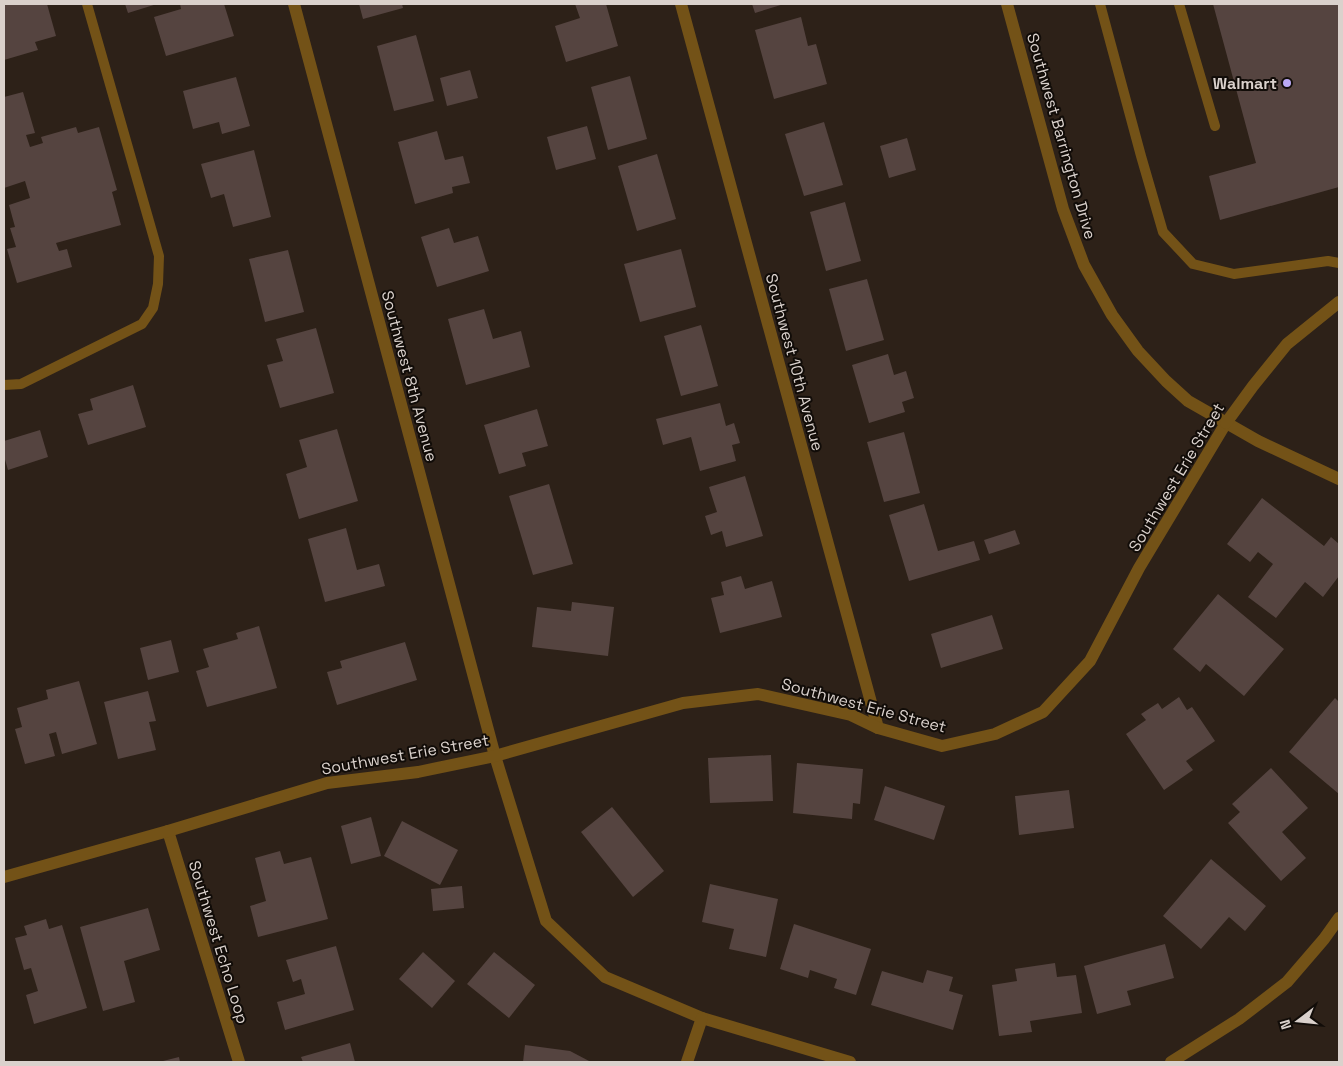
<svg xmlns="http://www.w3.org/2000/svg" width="1343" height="1066" viewBox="0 0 1343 1066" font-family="'Space Grotesk',sans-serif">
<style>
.building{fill:#554440}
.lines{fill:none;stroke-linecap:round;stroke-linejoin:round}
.service{stroke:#735217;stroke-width:10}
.minor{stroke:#735217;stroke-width:12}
.tertiary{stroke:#735217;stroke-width:12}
.poi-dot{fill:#bbaaf6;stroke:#110c08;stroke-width:2}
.labels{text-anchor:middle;stroke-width:4;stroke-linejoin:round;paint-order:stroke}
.poi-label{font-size:16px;font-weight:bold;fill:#dad1cc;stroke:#110c08;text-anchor:end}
.street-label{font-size:16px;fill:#dad1cc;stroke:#110c08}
</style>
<rect width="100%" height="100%" fill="#2d2118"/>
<g class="building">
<polygon points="4,4 47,4 56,36 35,42 38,50 4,60"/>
<polygon points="125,4 157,4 128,13"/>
<polygon points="180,4 224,4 234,36 166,56 154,17 181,9"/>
<polygon points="359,4 402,4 403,8 363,19"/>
<polygon points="575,4 606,4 618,46 566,62 555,26 580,18"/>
<polygon points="752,4 784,4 755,13"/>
<polygon points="1213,4 1339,4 1339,187 1220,220 1209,176 1256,163"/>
<polygon points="801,17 808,46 816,44 827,84 774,99 755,30"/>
<polygon points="416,35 434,101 394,111 377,46"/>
<polygon points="470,70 478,98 447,106 440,78"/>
<polygon points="630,76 647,139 608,150 591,87"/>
<polygon points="236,77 250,126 222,134 219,122 193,129 183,91"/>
<polygon points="23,92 35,133 26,135 30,147 43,143 41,137 76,127 78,133 99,127 117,190 112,192 121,225 56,243 59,251 67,249 72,267 17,283 7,249 16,247 10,228 15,227 9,205 30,198 25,181 4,188 4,97"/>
<polygon points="824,122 843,185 804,196 785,134"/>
<polygon points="587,126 596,159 556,170 547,137"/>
<polygon points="437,131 445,160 463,156 470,183 452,187 453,193 415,204 398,142"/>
<polygon points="907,138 916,170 889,178 880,146"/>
<polygon points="254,150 271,217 233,227 224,194 211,198 201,164"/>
<polygon points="657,154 676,219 637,231 618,166"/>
<polygon points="845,202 861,261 826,271 810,212"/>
<polygon points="449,228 454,243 478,236 489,271 437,287 421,237"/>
<polygon points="681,249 696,307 640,322 624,264"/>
<polygon points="288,250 304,312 265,322 249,259"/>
<polygon points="867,279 884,340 846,351 829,289"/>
<polygon points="484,309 493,339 521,331 530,367 466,385 448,319"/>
<polygon points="701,325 718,386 681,396 664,336"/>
<polygon points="316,328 334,393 280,408 267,365 283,361 276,339"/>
<polygon points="888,354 894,375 906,371 914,398 902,402 905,412 869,423 852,365"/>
<polygon points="133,385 146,427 88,445 78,414 93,410 90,399"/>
<polygon points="720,403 726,426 734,423 740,443 732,445 736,461 700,471 691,437 663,445 656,419"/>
<polygon points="537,409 548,446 522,453 526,466 499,474 484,425"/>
<polygon points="337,429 358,501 299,519 286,474 307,467 299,440"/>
<polygon points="40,430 48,457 8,470 4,456 4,441"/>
<polygon points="904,432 920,493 884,502 867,442"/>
<polygon points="745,476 763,536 726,547 722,531 711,535 705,516 717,512 709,487"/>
<polygon points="549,484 573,564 533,575 509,496"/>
<polygon points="1262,498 1324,546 1331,537 1339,544 1339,576 1323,597 1305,582 1276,618 1248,597 1273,564 1258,552 1250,562 1227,544"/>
<polygon points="924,504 938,551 974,541 980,560 909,581 889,515"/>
<polygon points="346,528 357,570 379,564 385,586 325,602 308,539"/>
<polygon points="1015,530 1020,544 989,554 984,540"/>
<polygon points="741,576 745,589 772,581 782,617 720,633 711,598 724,595 721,582"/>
<polygon points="1218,594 1284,649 1244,696 1206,664 1200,672 1173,649"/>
<polygon points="572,602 614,607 608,656 532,647 537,607 571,611"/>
<polygon points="992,615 1003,649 941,668 931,634"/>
<polygon points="259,626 277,688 207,707 196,671 209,667 203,649 238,639 236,633"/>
<polygon points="171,640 179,672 148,680 140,648"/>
<polygon points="405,642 417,680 337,705 327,672 342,668 340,661"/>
<polygon points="79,681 97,744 62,754 56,732 49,734 55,756 25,764 15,729 22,727 17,708 48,699 46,690"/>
<polygon points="148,691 156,721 149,722 156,750 118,759 104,702"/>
<polygon points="1179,697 1187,710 1192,707 1215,741 1186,761 1193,770 1164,790 1126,734 1146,720 1141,714 1158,703 1162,709"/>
<polygon points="1335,698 1339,702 1339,794 1289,752"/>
<polygon points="771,755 773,801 710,803 708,758"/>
<polygon points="797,763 863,769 860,804 853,803 852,819 793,813"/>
<polygon points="1271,768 1308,808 1282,832 1306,858 1281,881 1228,823 1240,812 1232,804"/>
<polygon points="885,786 945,806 934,840 874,820"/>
<polygon points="1069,790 1074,828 1019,835 1015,796"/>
<polygon points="612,807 664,871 633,897 581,832"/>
<polygon points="371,817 381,856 351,864 341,826"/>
<polygon points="402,821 458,850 440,885 384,856"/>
<polygon points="280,851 284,864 311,857 328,919 258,937 250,906 266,901 255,858"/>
<polygon points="1211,859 1266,906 1245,931 1229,917 1201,949 1163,916"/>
<polygon points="710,884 778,899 766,957 729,949 734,929 702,922"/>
<polygon points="462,886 464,908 433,911 431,889"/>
<polygon points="148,908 160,950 124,961 135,1002 103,1011 80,927"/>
<polygon points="46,919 49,929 62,925 87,1008 34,1024 26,995 38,991 31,968 24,970 15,938 27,935 24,926"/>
<polygon points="794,924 871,949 856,995 834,988 837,979 810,970 808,978 780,969"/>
<polygon points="1165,944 1174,978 1127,991 1131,1005 1097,1014 1084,966"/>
<polygon points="336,946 354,1010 285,1030 277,1002 305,994 301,979 293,982 286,960"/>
<polygon points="423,952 455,981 432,1008 399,979"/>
<polygon points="494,952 535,985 509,1018 467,984"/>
<polygon points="1055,963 1057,977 1076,975 1082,1013 1030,1021 1032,1032 999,1036 992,985 1017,981 1015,969"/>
<polygon points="927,970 953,977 949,991 963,995 953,1030 871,1005 882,971 923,983"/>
<polygon points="350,1043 355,1062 303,1062 301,1057"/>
<polygon points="525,1045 570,1051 591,1062 523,1062"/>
<polygon points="179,1057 180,1062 159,1062"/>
</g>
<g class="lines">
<g class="service">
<polyline points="1100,4 1141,156 1163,232 1193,264 1234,274 1328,261 1339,263"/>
<polyline points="1179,4 1215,126"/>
<polyline points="4,385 21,384 142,324 153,308 158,284 159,256 87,4"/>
</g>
<g class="minor">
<polyline points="294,4 495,756 546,921 605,977 702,1018 850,1062"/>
<polyline points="681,4 878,728"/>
<polyline points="168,831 239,1062"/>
<polyline points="4,877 168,831 327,783 418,772 495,756 683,703 758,694 851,715 878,728 942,746 995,734 1043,712 1090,661 1139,568 1226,423"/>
<polyline points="687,1062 702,1018"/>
<polyline points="1171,1062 1239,1019 1287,982 1324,939 1339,918"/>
</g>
<g class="tertiary">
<polyline points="1007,4 1063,209 1084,265 1112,315 1138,351 1166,381 1188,401 1258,441 1339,479"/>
<polyline points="1226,423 1253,386 1287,344 1339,302"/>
</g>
</g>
<circle class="poi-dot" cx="1287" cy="83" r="5"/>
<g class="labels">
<g class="poi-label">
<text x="1277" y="89">Walmart</text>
</g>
<g class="street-label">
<text transform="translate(1062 136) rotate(74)" y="6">Southwest Barrington Drive</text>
<text transform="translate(795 362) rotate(75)" y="6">Southwest 10th Avenue</text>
<text transform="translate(410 376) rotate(75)" y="6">Southwest 8th Avenue</text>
<text transform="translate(1176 477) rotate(-59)" y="6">Southwest Erie Street</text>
<text transform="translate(864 705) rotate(15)" y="6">Southwest Erie Street</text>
<text transform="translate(405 754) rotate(-10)" y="6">Southwest Erie Street</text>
<text transform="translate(219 942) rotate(73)" y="6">Southwest Echo Loop</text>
</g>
</g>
<rect width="1343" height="1066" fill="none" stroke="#dad1cc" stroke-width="10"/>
<g transform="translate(1298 1021) rotate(254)" stroke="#110c08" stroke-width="4" paint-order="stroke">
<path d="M0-4L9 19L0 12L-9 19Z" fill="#dad1cc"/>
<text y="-8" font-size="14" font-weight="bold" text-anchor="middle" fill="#dad1cc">N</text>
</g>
</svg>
